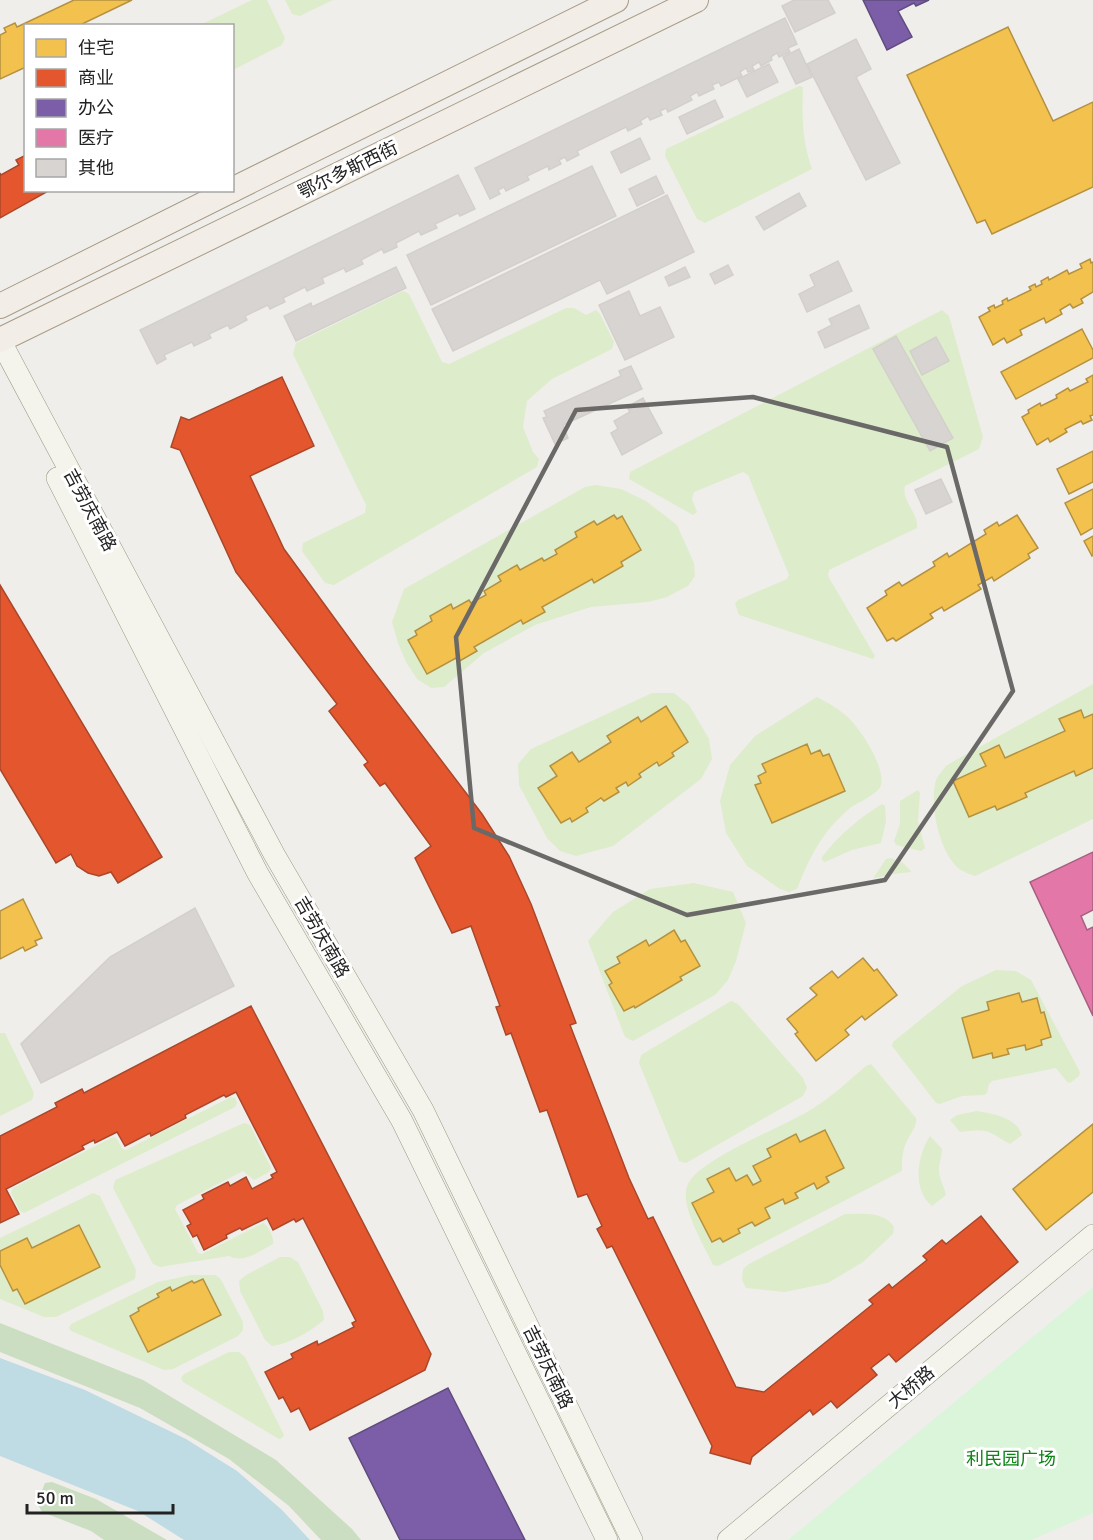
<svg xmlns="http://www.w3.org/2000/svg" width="1093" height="1540" viewBox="0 0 1093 1540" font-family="Signika,'Noto Sans SC',sans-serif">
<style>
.grass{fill:#ddeccb}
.forest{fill:#cbdec1}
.park{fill:#daf5da}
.water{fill:#bfdbe3}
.homes{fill:#f2c14e;stroke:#b49141;stroke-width:1.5}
.shops{fill:#e4572e;stroke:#aa472a;stroke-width:1.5}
.offices{fill:#7b5ea7;stroke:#604c7f;stroke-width:1.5}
.health{fill:#e377a8;stroke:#a95e80;stroke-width:1.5}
.building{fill:#d7d4d2;stroke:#d3d0cc;stroke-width:1.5}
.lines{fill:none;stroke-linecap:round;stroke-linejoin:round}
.secondary-casing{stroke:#999a82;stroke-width:22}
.primary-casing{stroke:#a79c86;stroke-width:26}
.secondary{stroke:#f4f4ed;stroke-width:21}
.primary{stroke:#f3ede7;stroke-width:24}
.marked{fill:none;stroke:#6a6968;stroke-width:4.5;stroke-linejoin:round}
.labels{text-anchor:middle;stroke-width:6;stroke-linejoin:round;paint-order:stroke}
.street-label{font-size:18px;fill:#222;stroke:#fff}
.park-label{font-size:18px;fill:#0c8416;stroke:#fff}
</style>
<rect width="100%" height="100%" fill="#f0eeeb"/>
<g class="grass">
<polygon points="252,0 267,0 285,38 282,45 233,70 232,26 200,25"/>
<polygon points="285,0 333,0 300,16 292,14"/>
<path d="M 799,86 L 803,87 C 802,118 802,140 812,169 L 705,223 L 697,219 L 665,156 L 666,149 Z"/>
<polygon points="403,291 409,294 442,362 449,364 566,308 574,308 586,315 596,310 600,314 614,342 612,349 552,379 527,401 523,427 533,452 539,459 537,467 334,585 325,583 302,551 303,543 365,513 366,505 293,354 296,343"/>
<path d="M 942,310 L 949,316 L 983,437 L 979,449 L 905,486 C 901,501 919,513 917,528 L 829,570 L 828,576 L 875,656 L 873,659 L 739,615 L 735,604 L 738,600 L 787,579 L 789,575 L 748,475 L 743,472 L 694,492 L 692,499 L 697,512 L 693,515 L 629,479 L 630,472 Z"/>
<polygon points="596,485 621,489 646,501 677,525 694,563 695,576 688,586 667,597 648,602 591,607 535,625 484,653 444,687 431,688 417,679 406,662 398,643 392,622 404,589 585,487"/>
<path d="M 1093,684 L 1093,819 L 975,876 C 969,874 962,871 958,868 C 939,851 929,804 936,780 C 938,775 944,769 947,765 Z"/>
<polygon points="652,693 674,693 689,705 709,739 712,759 701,779 613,846 576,856 560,851 547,838 519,785 518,764 531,749"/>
<path d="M 817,697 C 826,702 836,707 844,714 C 858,724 886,767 881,785 C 879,794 856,803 849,809 C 822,832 810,856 797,889 L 789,892 L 780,889 L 747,866 L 726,833 L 720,801 L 730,765 L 755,736 Z"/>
<polygon points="918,790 920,793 918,821 925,848 921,851 896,845 894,841 900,824 900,801"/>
<path d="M 882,804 L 885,806 L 886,821 L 881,843 L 852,850 L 825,862 L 822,860 L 822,857 C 839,835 858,819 882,804 Z"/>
<polygon points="890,858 902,862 911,871 911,872 893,874 875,878 874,877 886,859"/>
<polygon points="694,883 733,892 746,923 736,961 728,980 715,995 633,1041 625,1037 588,941 613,912 650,889"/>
<polygon points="996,970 1016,971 1031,980 1080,1072 1079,1076 1070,1083 1067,1082 1056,1068 992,1081 989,1084 987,1093 984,1095 962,1096 940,1104 936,1103 892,1046 893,1042 962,986"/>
<polygon points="731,1001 738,1004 803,1078 807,1088 803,1096 686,1163 679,1161 639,1063 641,1055"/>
<polygon points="0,1033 5,1033 34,1093 32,1100 0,1116"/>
<path d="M 871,1064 L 916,1118 C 917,1127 911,1132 907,1141 C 902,1151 902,1160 902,1171 L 718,1266 L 713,1265 C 704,1245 678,1204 688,1184 C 702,1157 784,1127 812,1109 C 832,1097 848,1081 866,1066 Z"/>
<polygon points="231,1097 235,1098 237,1103 235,1107 24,1213 20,1211 11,1193 13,1188 113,1137 117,1139 122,1149 126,1150"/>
<path d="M 977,1111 C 993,1114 1016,1117 1022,1135 L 1010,1144 C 985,1130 991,1129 960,1132 L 950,1120 L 957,1115 Z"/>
<path d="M 244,1123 L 250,1125 L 271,1168 L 269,1172 L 254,1180 L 243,1171 L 177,1205 L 175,1209 L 198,1253 L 202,1254 L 263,1223 C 269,1226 274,1237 273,1244 C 259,1251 244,1264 229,1256 L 160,1267 L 153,1264 L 113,1188 L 115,1180 Z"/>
<path d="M 930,1136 L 942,1149 C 942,1156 939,1162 939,1170 C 939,1179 944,1186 946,1195 L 932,1206 C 912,1189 917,1156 930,1136 Z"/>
<polygon points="93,1193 100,1196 136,1270 135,1279 56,1317 44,1317 0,1299 0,1238"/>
<path d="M 845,1214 C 863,1214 884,1211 894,1227 L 893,1234 L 863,1262 L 828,1283 L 785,1292 L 746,1288 L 742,1280 L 743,1269 L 749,1264 Z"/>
<path d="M 280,1257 L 290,1257 L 298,1262 L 323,1311 L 324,1320 C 310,1332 289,1344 272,1346 L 265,1340 L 240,1291 L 239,1281 L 246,1275 Z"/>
<polygon points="191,1275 215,1275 220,1278 243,1322 243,1330 238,1336 173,1369 164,1370 71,1331 69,1328 71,1324 158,1282"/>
<polygon points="229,1352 239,1352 245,1357 284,1435 282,1438 279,1439 183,1382 181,1378 184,1374"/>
</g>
<g class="forest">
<polygon points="0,1323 143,1380 276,1460 352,1529 361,1540 321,1540 289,1506 229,1459 140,1408 0,1352"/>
<polygon points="52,1482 96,1499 167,1540 104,1540 91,1531 42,1512 37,1503 45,1483"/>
</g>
<polygon class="park" points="1093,1287 1093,1513 1032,1540 788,1540"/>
<polygon class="water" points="0,1358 85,1390 186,1439 237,1471 282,1510 310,1540 184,1540 138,1511 0,1456"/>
<g class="homes">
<polygon points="74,0 132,0 78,26 26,26 26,67 0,79 0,35 6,32 4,28 15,23 17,27"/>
<polygon points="1008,27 1053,121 1093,102 1093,187 992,234 985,220 977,223 907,75"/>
<polygon points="1090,259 1091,263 1093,262 1093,292 1081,299 1083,303 1073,308 1070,304 1060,310 1062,314 1046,323 1044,318 1020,330 1022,335 1007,343 1004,338 993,345 979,317 990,311 988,308 994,305 995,308 1003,304 1002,301 1007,298 1008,301 1031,290 1029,287 1035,284 1036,287 1042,284 1041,281 1048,277 1049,280 1067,270 1069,274 1082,268 1080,264"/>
<polygon points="1082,329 1093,350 1093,358 1016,399 1001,372"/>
<polygon points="1093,375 1093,415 1090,416 1092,420 1083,424 1081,421 1065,429 1067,432 1050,442 1048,438 1037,445 1022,417 1029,413 1028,410 1040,403 1041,406 1057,398 1056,395 1068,388 1070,391 1088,382 1086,379"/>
<polygon points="1093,451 1093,482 1069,494 1057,469"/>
<polygon points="1093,489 1093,528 1081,535 1065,503"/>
<polygon points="614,515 617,519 622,516 641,550 621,562 623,566 594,583 592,579 542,607 545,612 523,624 521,620 474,647 477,651 458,662 456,658 427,674 408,640 417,635 415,631 432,621 430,616 451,604 453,609 469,600 471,603 486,595 484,591 501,581 498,576 517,565 520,570 542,558 544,561 557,554 555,550 577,537 575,532 594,521 597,525"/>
<polygon points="1017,515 1038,548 1028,554 1030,558 994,581 992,577 978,585 981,589 944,611 942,607 930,614 933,618 896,641 893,638 887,641 867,608 887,595 885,591 899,582 902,586 935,566 933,562 947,553 949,557 986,534 984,530 997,522 999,526"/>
<polygon points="1093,536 1093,555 1092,556 1084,541"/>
<polygon points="666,706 688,742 672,753 674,756 659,766 657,762 639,774 641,777 628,786 626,782 616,788 619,792 604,801 601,798 586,808 588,812 572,822 570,818 561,823 538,788 557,776 550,766 572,752 579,762 611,742 607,736 638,717 641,722"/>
<polygon points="1081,710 1084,718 1093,714 1093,768 1076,776 1074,771 1025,793 1027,797 997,810 995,806 969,817 953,781 986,766 980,754 999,745 1005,758 1065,731 1059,719"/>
<polygon points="807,744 811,754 820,750 823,756 829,754 845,791 772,823 755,785 761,783 758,776 766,772 762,764"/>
<polygon points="23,899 42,938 35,941 37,945 25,951 23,947 0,959 0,911"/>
<polygon points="674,930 681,942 685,940 700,966 680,977 682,980 635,1008 634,1006 624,1011 609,985 612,983 605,971 620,963 617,957 646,940 649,946"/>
<polygon points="863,958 874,971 877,969 897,995 865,1020 862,1016 845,1030 849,1035 816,1061 795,1034 798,1032 787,1019 817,995 810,988 832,971 838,978"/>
<polygon points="1019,993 1022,1002 1037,998 1041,1013 1044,1012 1051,1037 1041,1040 1042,1045 1026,1050 1025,1045 1007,1049 1009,1054 993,1058 992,1053 973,1058 962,1018 989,1010 987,1002"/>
<polygon points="1093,1124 1093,1192 1046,1230 1013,1189"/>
<polygon points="825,1130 844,1168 826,1177 829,1182 817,1189 814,1183 795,1193 798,1198 785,1204 783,1199 765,1208 770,1218 755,1226 752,1222 738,1229 740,1233 723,1242 720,1238 712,1242 692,1203 714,1192 707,1179 729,1168 736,1181 747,1175 753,1185 761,1181 753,1166 771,1157 767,1149 796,1134 800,1142"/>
<polygon points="79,1225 100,1267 25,1304 17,1289 13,1291 0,1265 0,1251 27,1238 32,1248"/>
<polygon points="203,1279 221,1315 148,1352 130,1316 139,1311 138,1308 159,1297 157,1294 170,1287 172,1291 192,1281 194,1283"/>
</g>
<g class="shops">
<polygon points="26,155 26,190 50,190 0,218 0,173 1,175 19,165 16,160"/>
<polygon points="282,377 314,446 250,476 284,549 365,660 482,814 509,856 531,904 576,1023 570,1025 629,1178 648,1219 653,1217 736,1387 764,1392 873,1304 869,1300 889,1284 892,1288 927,1260 923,1256 942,1240 946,1244 981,1216 1018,1262 896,1362 889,1354 871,1368 877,1375 837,1408 831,1401 813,1415 810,1410 752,1457 750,1464 710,1453 712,1446 612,1246 607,1248 597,1229 602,1226 587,1194 578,1197 547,1110 540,1112 511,1033 506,1035 496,1007 500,1006 471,926 452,933 415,858 431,846 385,783 380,786 364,765 368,762 329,711 337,704 236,572 180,450 171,447 181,417 189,420"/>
<polygon points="0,585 162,857 118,883 111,872 99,876 88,873 77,866 71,854 56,863 0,769"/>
<polygon points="251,1006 431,1354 425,1370 310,1430 299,1408 291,1412 283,1397 279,1399 265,1372 293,1358 291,1354 317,1341 318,1345 354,1327 352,1323 356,1321 303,1218 296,1222 294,1219 273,1230 267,1218 242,1230 240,1228 226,1235 227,1238 204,1250 197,1235 193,1237 187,1226 191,1224 183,1210 204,1199 202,1195 228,1182 230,1186 246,1177 252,1189 273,1178 271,1175 277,1172 236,1092 226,1097 224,1095 185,1115 186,1118 151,1136 150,1133 125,1146 117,1132 95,1143 94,1140 82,1146 84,1149 6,1189 19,1214 0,1223 0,1136 57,1107 55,1103 82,1089 84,1093"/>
</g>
<g class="offices">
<polygon points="863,0 929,0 916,6 914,3 898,11 912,37 887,50"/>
<polygon points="448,1388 525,1540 400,1540 349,1438"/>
</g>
<polygon class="health" points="1093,852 1093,910 1081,916 1087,930 1093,927 1093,1016 1030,882"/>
<g class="building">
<polygon points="794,0 828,0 835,13 795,32 782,6"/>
<polygon points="785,18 797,44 788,48 790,52 779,57 777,53 771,57 772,60 761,66 759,62 752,66 754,70 748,72 746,68 740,72 742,76 721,86 719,82 712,85 714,89 699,96 697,92 690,96 692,100 668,112 666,108 660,111 662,115 650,120 648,116 640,121 642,124 628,131 626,127 577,151 579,155 567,161 565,157 559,160 561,164 549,170 548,166 527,176 529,180 506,191 504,187 498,190 500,194 490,199 475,168"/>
<polygon points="856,39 871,69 856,77 900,163 866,180 807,64"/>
<polygon points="799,49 812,77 796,84 783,57"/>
<polygon points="769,64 778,82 747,97 738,79"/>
<polygon points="715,100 723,117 687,134 679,117"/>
<polygon points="640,138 650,159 621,173 611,152"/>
<polygon points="592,166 616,216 431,305 407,255"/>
<polygon points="458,175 475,209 460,216 458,213 435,224 437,228 421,235 419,231 396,243 397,247 384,253 382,249 361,260 363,264 346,272 344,268 322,278 324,283 307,291 305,287 283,298 285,302 270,309 268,305 245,316 247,320 230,329 228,325 209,334 211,338 194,346 192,342 164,355 166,359 157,364 140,330"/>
<polygon points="656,176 664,193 637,206 629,189"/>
<polygon points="799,193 806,206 764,230 756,217"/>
<polygon points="667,195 694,252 607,294 600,280 453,351 432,309"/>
<polygon points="838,261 852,291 807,312 799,294 815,286 810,275"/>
<polygon points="728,265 733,275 715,284 710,274"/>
<polygon points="396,267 406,288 296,341 284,316 311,303 312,307"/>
<polygon points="685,267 690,277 669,286 665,277"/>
<polygon points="629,291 640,316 660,307 674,337 625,360 599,305"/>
<polygon points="859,305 869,328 825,348 818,332 832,325 829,319"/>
<polygon points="896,336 953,438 930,451 873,349"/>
<polygon points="936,337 949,361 922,375 910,351"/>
<polygon points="631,366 642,389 563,425 568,438 555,444 543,418 547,417 544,411 621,376 619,371"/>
<polygon points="643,398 662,433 622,455 611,433 618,429 614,421 630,412 627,407"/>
<polygon points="941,479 952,502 926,514 915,490"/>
<polygon points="195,908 234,986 41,1083 21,1044 110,957"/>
</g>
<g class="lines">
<defs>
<g id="secondary">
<polyline points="0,340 274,854 423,1110 632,1540"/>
<polyline points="57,478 257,872 402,1121 607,1540"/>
<polyline points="728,1540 1093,1235"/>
</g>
<g id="primary">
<polyline points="232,190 616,0"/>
<polyline points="0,306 232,190"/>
<polyline points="0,340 696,0"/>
</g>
</defs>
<use href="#secondary" class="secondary-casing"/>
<use href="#primary" class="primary-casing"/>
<use href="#secondary" class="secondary"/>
<use href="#primary" class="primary"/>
</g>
<path class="marked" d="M 753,397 L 947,447 L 1013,691 L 885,880 L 687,915 L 474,828 L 456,637 L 576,410 Z"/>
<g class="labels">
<g class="street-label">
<text transform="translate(348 170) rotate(-26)" y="6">鄂尔多斯西街</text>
<text transform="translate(90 510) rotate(62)" y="6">吉劳庆南路</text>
<text transform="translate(322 937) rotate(60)" y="6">吉劳庆南路</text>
<text transform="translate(548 1367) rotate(64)" y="6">吉劳庆南路</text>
<text transform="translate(911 1387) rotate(-40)" y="6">大桥路</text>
</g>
<g class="park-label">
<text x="1011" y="1465">利民园广场</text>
</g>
</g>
<rect x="24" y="24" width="210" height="168" fill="#ffffff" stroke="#a7a7a7" stroke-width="1.5"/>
<rect x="36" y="39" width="30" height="18" fill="#f2c14e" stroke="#a7a7a7" stroke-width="1.5"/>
<text x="78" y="54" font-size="18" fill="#222222">住宅</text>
<rect x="36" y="69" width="30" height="18" fill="#e4572e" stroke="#a7a7a7" stroke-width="1.5"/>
<text x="78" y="84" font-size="18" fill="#222222">商业</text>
<rect x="36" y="99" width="30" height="18" fill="#7b5ea7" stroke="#a7a7a7" stroke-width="1.5"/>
<text x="78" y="114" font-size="18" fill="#222222">办公</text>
<rect x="36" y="129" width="30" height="18" fill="#e377a8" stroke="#a7a7a7" stroke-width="1.5"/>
<text x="78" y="144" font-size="18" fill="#222222">医疗</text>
<rect x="36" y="159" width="30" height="18" fill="#d7d4d2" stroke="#a7a7a7" stroke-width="1.5"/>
<text x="78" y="174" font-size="18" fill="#222222">其他</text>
<path d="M27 1504v9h146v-9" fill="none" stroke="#222222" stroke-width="3"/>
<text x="36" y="1504" font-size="18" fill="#222222" stroke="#ffffff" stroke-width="4.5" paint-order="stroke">50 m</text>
</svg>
